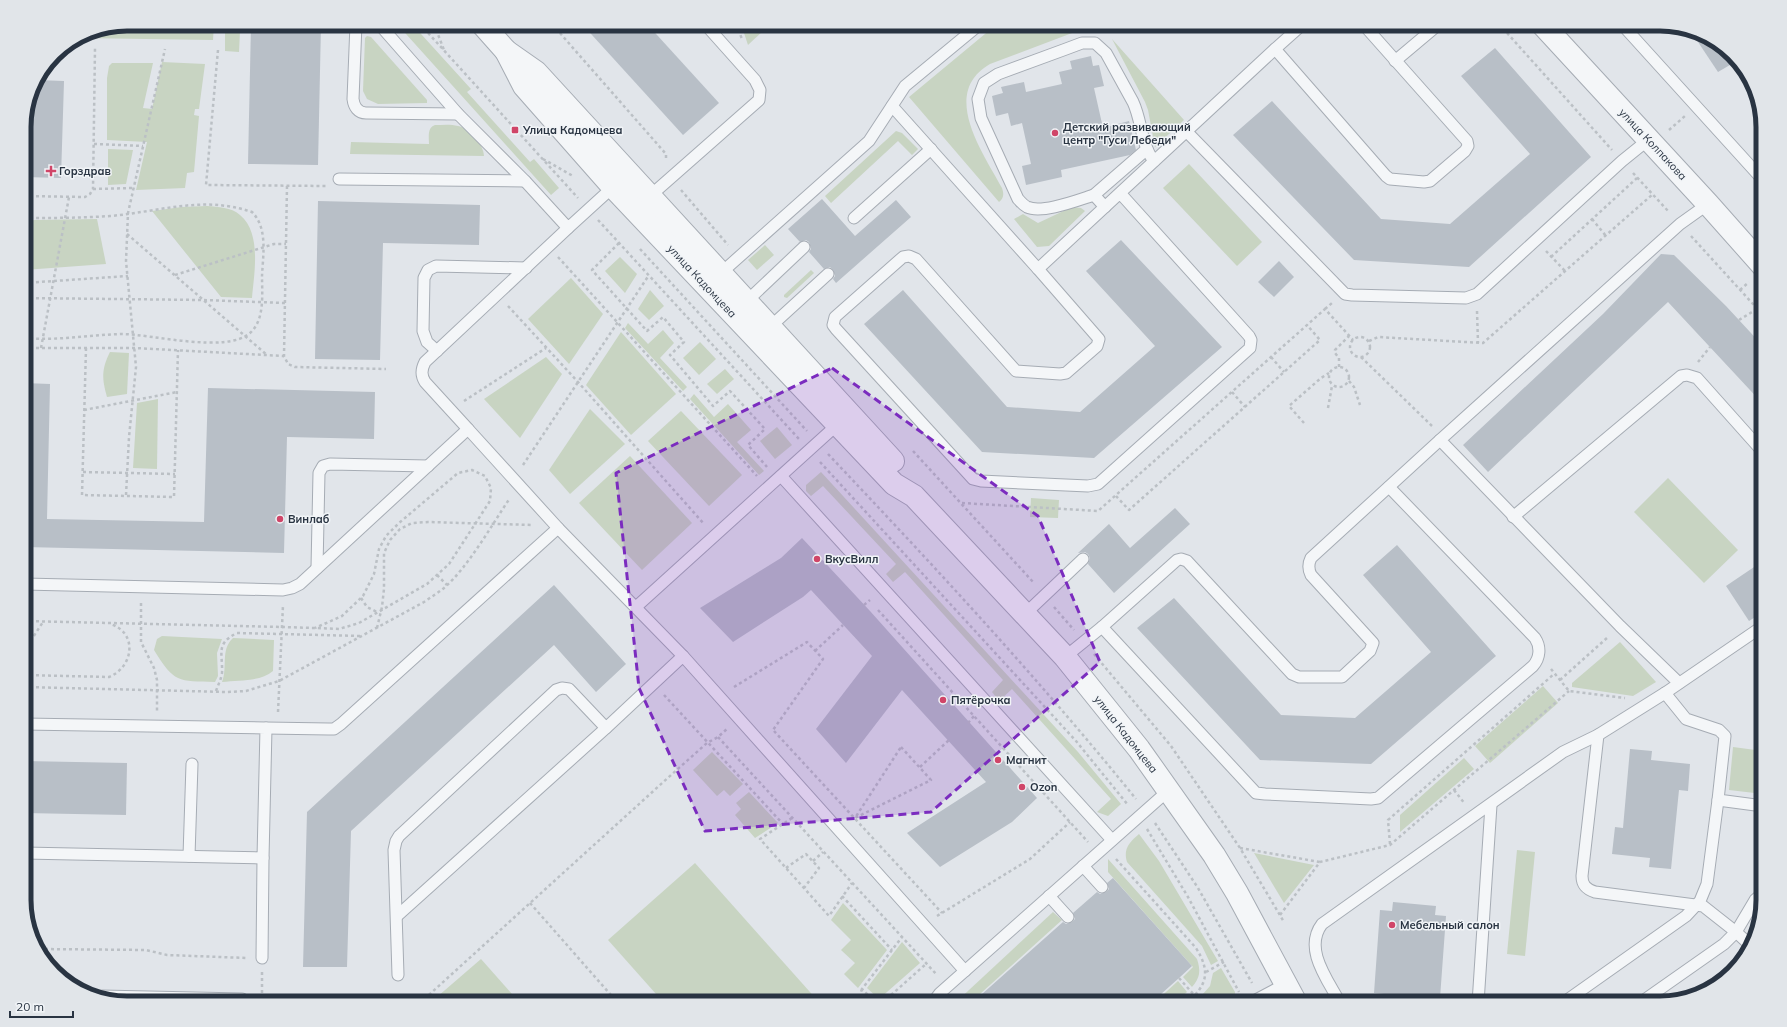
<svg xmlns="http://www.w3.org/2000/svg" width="1787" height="1027" viewBox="0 0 1787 1027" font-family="Mulish,sans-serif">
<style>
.green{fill:#c8d4c2}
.building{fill:#b8bfc7}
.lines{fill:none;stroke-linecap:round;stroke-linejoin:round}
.service-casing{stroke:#a6acb4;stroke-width:13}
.minor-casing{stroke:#a6acb4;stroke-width:24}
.tertiary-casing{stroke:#a6acb4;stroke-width:24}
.path{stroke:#bbc0c5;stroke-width:2.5;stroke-dasharray:3 3;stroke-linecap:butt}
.service{stroke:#f4f6f8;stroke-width:11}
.minor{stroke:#f4f6f8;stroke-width:22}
.tertiary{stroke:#f4f6f8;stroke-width:22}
.marked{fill:#7b2cbf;fill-opacity:0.2;stroke:#7b2cbf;stroke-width:3;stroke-dasharray:8 5;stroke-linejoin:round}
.poi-dot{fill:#d04568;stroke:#f1f4f7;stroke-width:1.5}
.labels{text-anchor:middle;stroke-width:3;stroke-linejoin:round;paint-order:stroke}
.poi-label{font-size:11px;font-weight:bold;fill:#293442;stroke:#f1f4f7;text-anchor:start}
.street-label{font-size:11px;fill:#293442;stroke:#f1f4f7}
.rim{fill:none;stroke:#293442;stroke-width:5}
</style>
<rect width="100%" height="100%" fill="#e1e5ea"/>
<g class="green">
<polygon points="203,24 214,24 213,40 79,38 88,32 107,28 202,30"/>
<polygon points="225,24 247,24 247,31 240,31 239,52 225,51"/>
<polygon points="397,24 412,24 471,89 467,92 530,162 534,159 559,188 551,195"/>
<polygon points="741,24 765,24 764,30 748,45"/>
<path d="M 997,24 L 1097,24 L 1100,29 L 1088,27 L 990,64 C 940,93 982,151 1002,188 C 1004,194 1004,198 999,202 L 909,97 Z"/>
<polygon points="367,36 371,37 427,100 427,103 378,104 367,99 363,91 365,38"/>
<polygon points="1112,39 1184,120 1155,147 1148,110 1145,102"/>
<polygon points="162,62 205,64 199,109 195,109 194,115 199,116 194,172 187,173 185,188 136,190 147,142 107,140 107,78 109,66 112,63 153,63 143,108 152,109"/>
<path d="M 435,125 C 442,125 451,124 458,126 C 469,127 484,145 484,156 L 350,154 L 351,142 L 429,144 C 429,136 427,128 435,125 Z"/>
<polygon points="896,131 902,133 918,149 912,155 898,141 831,203 825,196"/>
<polygon points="108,149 133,150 126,184 108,185"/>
<polygon points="1189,164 1262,242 1237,266 1163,188"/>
<path d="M 207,206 C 218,207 231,207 240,215 C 262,233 254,274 252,298 L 221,297 L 152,211 L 182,207 Z"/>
<polygon points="1072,207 1081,208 1085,211 1049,246 1037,247 1014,219 1023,214 1038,223"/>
<polygon points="97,219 106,264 24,270 24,223 34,220"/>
<polygon points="765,245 774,255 757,270 748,260"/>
<polygon points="620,257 637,274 625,293 605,271"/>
<polygon points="811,270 814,273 787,298 784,297 784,295"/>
<polygon points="571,278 603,314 569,364 528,319"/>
<polygon points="650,290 664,306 649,320 638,309"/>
<polygon points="628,323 648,344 663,330 674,343 660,358 687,387 683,391 625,328"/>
<polygon points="621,332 676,394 631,435 586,385"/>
<polygon points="700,342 716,359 699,375 683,358"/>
<path d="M 110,352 L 129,353 L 127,394 L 107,397 C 102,379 101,370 110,352 Z"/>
<polygon points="546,357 562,374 520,438 484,399"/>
<polygon points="725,369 734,379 717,394 707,384"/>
<polygon points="694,394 714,417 728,404 751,430 737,442 764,471 759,475 690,399"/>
<polygon points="158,399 157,469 133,468 137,403"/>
<polygon points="590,409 625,444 570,494 549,470"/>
<polygon points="681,411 742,475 709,506 648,441"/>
<polygon points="777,427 792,445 775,459 760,441"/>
<polygon points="630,456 692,523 642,570 579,503"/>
<polygon points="821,472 1078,752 1121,804 1108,816 1097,812 1111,799 1012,689 999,701 992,692 1003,680 905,572 893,582 886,574 896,564 823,486 811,496 806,491 806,485"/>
<polygon points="1668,478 1738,550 1704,583 1634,512"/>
<polygon points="1031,498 1059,500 1058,518 1030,517"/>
<path d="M 162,636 L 222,639 L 217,653 L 218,676 L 215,682 C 178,681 174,683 154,650 L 157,639 Z"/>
<path d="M 233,638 L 274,640 L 273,671 C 260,682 239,680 222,682 C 228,667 220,650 233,638 Z"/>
<polygon points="1620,642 1656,682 1633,696 1572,687 1572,683"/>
<polygon points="1543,686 1558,703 1490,763 1475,746"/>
<polygon points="1733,747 1763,751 1763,794 1729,790"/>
<polygon points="712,752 743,784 730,796 724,790 717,796 693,770"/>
<polygon points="1464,758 1474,769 1400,832 1400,815"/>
<polygon points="749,792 778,823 755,838 735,815 741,809 736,803"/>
<path d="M 1139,834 L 1159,861 L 1218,961 L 1211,965 L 1202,946 L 1127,862 C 1123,848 1130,842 1139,834 Z"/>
<polygon points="1517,850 1535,852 1525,956 1507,954"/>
<polygon points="1254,853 1314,865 1284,903"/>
<path d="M 1108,859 L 1197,959 C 1201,971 1200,978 1192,987 L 1183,977 L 1193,967 L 1108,872 Z"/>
<polygon points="695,863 818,1001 816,1003 664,1003 608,940"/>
<polygon points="843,903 887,950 858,988 844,974 855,963 841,950 851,940 831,920"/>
<polygon points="1053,912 1062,920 970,1003 955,1003"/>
<polygon points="902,942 920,963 879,999 867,988"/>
<polygon points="481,959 520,1003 430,1003"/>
<path d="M 1221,968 L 1235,992 C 1235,1003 1227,1003 1218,1003 L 1213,998 L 1207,1003 L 1195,1003 L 1210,986 L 1213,973 Z"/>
<polygon points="1178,981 1187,992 1175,1003 1154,1003"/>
</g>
<g class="building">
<polygon points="251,24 321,24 318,165 248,164"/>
<polygon points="582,24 647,24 719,103 683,135"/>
<polygon points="1692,33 1711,38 1735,62 1718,72"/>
<polygon points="1495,48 1591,157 1469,267 1354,260 1233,135 1272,101 1381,219 1450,224 1530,154 1461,76"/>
<polygon points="1091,56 1093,66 1099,65 1104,86 1094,88 1103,128 1129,121 1136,150 1130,155 1061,170 1062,177 1026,185 1022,166 1031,164 1022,123 1011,126 1008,113 996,116 992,96 1003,93 1001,87 1024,82 1026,92 1062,84 1059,72 1072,69 1070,61"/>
<polygon points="37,80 64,81 61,178 24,177 24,121 32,88"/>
<polygon points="822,199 855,236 896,200 911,217 836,283 833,279 835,276 833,270 830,267 824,269 809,252 811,249 809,242 806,240 800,242 788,229"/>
<polygon points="318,201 480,205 479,245 383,243 380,360 315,359"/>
<polygon points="1121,240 1222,347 1094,458 982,452 864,324 903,290 1007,407 1080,412 1155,346 1086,271"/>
<polygon points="1661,254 1674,255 1726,306 1763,346 1763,404 1668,302 1488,472 1463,445 1603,314"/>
<polygon points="1279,261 1294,277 1274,297 1258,282"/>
<polygon points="24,383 50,384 47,519 204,522 208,388 375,392 374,439 287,437 284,553 24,547"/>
<polygon points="1175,508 1190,524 1114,593 1088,564 1090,558 1088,554 1085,552 1078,553 1109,524 1130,548"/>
<polygon points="802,538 870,611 1037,798 1012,822 940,867 907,833 986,782 902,690 846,763 816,729 872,656 811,590 803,597 733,642 700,608 781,558"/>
<polygon points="1397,545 1496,656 1371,764 1260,760 1137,628 1174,598 1281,715 1355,718 1431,652 1363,575"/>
<polygon points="1763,561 1763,612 1749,621 1726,586"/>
<polygon points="554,585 626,664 596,692 554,645 351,831 347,967 303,967 307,812"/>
<polygon points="1630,749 1652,751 1651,760 1690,764 1688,791 1679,790 1671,869 1649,867 1650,858 1612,854 1615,827 1623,828"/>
<polygon points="24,761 127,763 126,815 24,813"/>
<polygon points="1113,878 1192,966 1179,978 1151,1003 972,1003 1063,922 1066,924 1072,922 1075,919 1073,913 1097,892 1100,894 1106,892 1109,889 1107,883"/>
<polygon points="1393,902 1436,906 1435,915 1446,916 1440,998 1431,997 1431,1003 1384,1003 1384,994 1374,993 1380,910 1392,911"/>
</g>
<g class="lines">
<defs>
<g id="service">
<path d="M 356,24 L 353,99 C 354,107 358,113 366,113 L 458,114"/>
<polyline points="379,24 458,114 525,181 568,228 613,187"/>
<polyline points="1303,24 1275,49 1386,176 1390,179 1424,182 1430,181 1465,151 1468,146 1467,141 1363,24"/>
<polyline points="1625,24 1627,30 1763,180"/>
<polyline points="1395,61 1439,24"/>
<polyline points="892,106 1038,269"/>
<polyline points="1186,131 1345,294 1352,295 1466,298 1477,294 1622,161 1648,140"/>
<polyline points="339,179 525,181"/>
<polyline points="1120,193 1249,336 1251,340 1250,348 1098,484 1088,486 981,481 973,479 836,329 833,325 835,317 903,257 909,256 916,259 1016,371 1060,374 1066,373 1097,346 1099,339 1038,269 1275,49"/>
<polyline points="1094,195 1147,149"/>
<polyline points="650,196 759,100 760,90 755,80 705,24"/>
<path d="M 1105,207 L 1094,195 C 1078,200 1042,214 1027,207 C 1023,205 1021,202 1018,199 L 981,118 L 978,99 L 984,83 L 998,74 L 1066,49 L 1082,43 L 1095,43 L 1106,53 L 1133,102 C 1142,121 1141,145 1154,161"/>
<polyline points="854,218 931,149"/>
<polyline points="721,273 869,141 905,86 980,24"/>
<polyline points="747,301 804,247"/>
<polyline points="770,327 828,274"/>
<polyline points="437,351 427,342 423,331 424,278 428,270 436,266 526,268"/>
<polyline points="468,429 558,528"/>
<polyline points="781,476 1112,840"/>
<polyline points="1513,517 1681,376 1687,375 1697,378 1763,452"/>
<polyline points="317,568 319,473 323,466 330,464 428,466"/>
<path d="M 24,584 L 283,590 L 292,588 L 300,584 L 468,429 L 425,382 C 421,375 421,370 425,362 L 568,228"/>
<polyline points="636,607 838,424"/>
<polyline points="1025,614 1083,559"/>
<path d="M 1102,627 L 1256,793 L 1265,794 L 1371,799 L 1378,798 L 1533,666 C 1540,658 1541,647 1535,638 L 1389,487"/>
<path d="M 1065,657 L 1102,627 L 1177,560 L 1181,559 L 1187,561 L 1292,674 L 1299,677 L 1342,677 L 1370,651 L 1373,643 L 1311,575 C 1308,569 1308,564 1311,558 L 1440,440"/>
<polyline points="1679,683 1620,626 1440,440 1680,224 1708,204"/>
<polyline points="1665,693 1686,719 1719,730 1725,736 1718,800 1763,806"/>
<polyline points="24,724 266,728 263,858 24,853"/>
<polyline points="266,728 329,729 334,729 341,724 558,528 683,656"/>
<path d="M 1598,735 L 1582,876 C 1582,885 1586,889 1595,892 L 1703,906 L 1736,932 L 1724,944 L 1640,1003"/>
<polyline points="189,856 192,764"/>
<polyline points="1083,866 1102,887"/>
<polyline points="1049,896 1068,917"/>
<polyline points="397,916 606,728"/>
<polyline points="1751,946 1736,932 1755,900 1763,893"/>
<polyline points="262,958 263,858"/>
<polyline points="398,975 394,850 396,841 399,836 556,690 562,688 569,689 606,728 683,656 965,971"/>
<polyline points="102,996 242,999 248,1003"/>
<polyline points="936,1003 937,997 940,993 1169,790"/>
<polyline points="1250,1003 1286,984"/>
<path d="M 1340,1003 C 1328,980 1303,949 1322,924 L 1563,752 L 1598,735 L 1665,693 L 1763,626"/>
<polyline points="1478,1003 1491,805"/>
<polyline points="1563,1003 1686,916 1700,901 1707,884 1718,800"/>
</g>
<g id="minor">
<polyline points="482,24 506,51 536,72 893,461"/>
<polyline points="506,51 524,86 613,187 894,484 914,496 1065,657 1139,749 1214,855 1237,893 1296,1003"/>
</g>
<polyline id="tertiary" points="1542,24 1708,204 1763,266"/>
</defs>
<use href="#service" class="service-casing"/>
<use href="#minor" class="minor-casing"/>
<use href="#tertiary" class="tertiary-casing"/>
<g class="path">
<polyline points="420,24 578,198"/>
<polyline points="434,24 444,50"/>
<polyline points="552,24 666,154 666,160"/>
<polyline points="733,24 737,29"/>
<polyline points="736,24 742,39"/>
<polyline points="1499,24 1612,150"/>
<polyline points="218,50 206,185 326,186"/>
<polyline points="1669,130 1685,116"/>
<polyline points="94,144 143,146"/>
<polyline points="543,159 573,176"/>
<polyline points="1633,173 1669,212"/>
<polyline points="287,186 284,356 288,364 295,367 386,369"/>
<polyline points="93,189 134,188"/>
<polyline points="681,190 728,245"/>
<polyline points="24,196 85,197 90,194 93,189 95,48"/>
<path d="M 24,218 C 53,218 81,218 110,216 C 159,212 202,195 252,212 C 268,228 263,255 262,276 C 262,294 265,320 250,333 C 226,354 152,334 121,334 C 89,335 57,341 24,338"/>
<polyline points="1592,219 1606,236"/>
<polyline points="598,220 799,439"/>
<polyline points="127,234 267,355"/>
<polyline points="1691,236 1763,315"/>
<polyline points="619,243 592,270 647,331 663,317 684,342 670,355 713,406 730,391 765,429 748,445 767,467"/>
<polyline points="640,249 807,431"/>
<polyline points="1546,251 1565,271"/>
<polyline points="558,257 757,476"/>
<polyline points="1551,257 1637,178"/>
<polyline points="175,275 274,244 286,244"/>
<polyline points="24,283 128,276"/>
<polyline points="1740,290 1749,282"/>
<polyline points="24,298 203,300 285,303"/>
<polyline points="508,306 578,382 704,524"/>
<polyline points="1325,309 1332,303"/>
<polyline points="1477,311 1478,343"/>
<polyline points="1739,320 1757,309"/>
<circle cx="1360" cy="347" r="10"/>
<polyline points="1369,341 1378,337 1483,343 1653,194"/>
<polyline points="24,348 135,348 284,356"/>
<polyline points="41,348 69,197"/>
<polyline points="86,348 82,495 174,497 178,350"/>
<polyline points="1271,357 1284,372"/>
<polyline points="1361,357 1432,426"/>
<polyline points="1698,362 1710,347"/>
<circle cx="1339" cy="377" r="10"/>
<polyline points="1339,367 1339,358 1335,353 1335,350 1349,336"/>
<polyline points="1349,381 1354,387 1360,405"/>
<polyline points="1232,392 1245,407"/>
<polyline points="464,401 546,348"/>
<polyline points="1328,408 1332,386"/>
<polyline points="84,410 177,392"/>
<polyline points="1304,423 1289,406 1321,378 1329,373"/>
<polyline points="913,451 1034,583"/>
<path d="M 828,454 C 934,566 1039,679 1136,799"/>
<polyline points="820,462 1076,741 1128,805"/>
<polyline points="523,465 649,275"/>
<polyline points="83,472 175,474"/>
<polyline points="126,495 129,437 136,367 126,261 128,213 165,49"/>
<polyline points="1116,496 1129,510 1320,340 1307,325"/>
<polyline points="962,503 1098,511 1325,309 1353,340"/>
<polyline points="437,575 447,585"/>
<polyline points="361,598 367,607 377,612"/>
<polyline points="141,603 141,642 154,668 157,680 157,711"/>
<polyline points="864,605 870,600"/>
<polyline points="1054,607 1074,630"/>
<polyline points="878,610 1088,842"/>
<polyline points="24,621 282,627 315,628 339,629 359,623 427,584 449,564 490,501 491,488 485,476 472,470 458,473 399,523 386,536 379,549 374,574 363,596 342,616 315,628"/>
<polyline points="377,628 382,607 384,589 384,553 390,540 400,529 412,523 428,522 532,525"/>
<polyline points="24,651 43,622"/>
<polyline points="815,651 843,625"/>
<polyline points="1094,654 1171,746 1240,848 1284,922"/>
<polyline points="1551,669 1569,691 1625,698"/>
<path d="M 24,675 L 109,677 C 134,667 138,632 110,624"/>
<polyline points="1560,680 1608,637"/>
<path d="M 24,687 L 227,692 L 246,691 L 279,681 L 424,602 C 431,597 438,593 444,588 C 469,566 491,526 510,498"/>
<polyline points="734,687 807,642 823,659 773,730"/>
<path d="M 216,691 C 218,685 221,680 222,673 C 223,653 215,644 237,633 L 362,636"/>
<polyline points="664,695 783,824"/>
<polyline points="278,712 283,605"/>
<polyline points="968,723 974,716"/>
<polyline points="774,731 942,913"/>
<polyline points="718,737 937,975"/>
<polygon points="901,747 931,780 855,818"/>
<polyline points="920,767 949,740"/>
<polyline points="1454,790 1465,804"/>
<polyline points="792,818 760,839 829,916 852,883"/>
<polyline points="1155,823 1198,888 1252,983"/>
<polyline points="1147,829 1188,897 1239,992"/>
<polyline points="1390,844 1388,820 1554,674"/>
<polyline points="1240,848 1320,862"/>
<path d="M 1116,859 L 1196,948 C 1211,972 1207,985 1187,1003"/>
<polyline points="813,861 823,852"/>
<polyline points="786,868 806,854 819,868 804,888"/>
<polyline points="842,896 892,950"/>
<polyline points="530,903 618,1003"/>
<polyline points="1280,915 1320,862 1390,845 1569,691"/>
<polyline points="937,916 1030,859 1070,822"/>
<polyline points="39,949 146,950 167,955 247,958"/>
<polyline points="1206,972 1224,962"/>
<polyline points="1179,978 1195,996"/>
<polyline points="262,993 262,972"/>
<polyline points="420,1003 671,775 707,743 718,737 727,729"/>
<polyline points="857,1003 862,989"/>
<polyline points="876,1003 862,989 902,937"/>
<polyline points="882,1003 926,964"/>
</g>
<use href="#service" class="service"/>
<use href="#minor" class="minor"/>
<use href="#tertiary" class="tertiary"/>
</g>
<path class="marked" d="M 832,368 L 1038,516 L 1100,662 L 931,812 L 705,831 L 639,688 L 616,473 Z"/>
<g class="poi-dot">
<rect x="511" y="126" width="8" height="8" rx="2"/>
<circle cx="1055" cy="133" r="4"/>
<path d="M49 165h4v4h4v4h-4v4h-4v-4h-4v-4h4z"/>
<circle cx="280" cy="519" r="4"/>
<circle cx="817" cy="559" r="4"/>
<circle cx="943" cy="700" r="4"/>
<circle cx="998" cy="760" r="4"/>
<circle cx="1022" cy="787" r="4"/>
<circle cx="1392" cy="925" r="4"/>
</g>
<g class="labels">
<g class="poi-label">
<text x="1063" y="131">Детский развивающий<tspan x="1063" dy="13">центр "Гуси Лебеди"</tspan></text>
<text x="523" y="134">Улица Кадомцева</text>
<text x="59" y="175">Горздрав</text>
<text x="288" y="523">Винлаб</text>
<text x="825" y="563">ВкусВилл</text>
<text x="951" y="704">Пятёрочка</text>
<text x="1006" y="764">Магнит</text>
<text x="1030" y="791">Ozon</text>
<text x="1400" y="929">Мебельный салон</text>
</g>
<g class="street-label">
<text transform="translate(1653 144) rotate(47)" y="4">улица Колпакова</text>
<text transform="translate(702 281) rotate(47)" y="4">улица Кадомцева</text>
<text transform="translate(1126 734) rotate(52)" y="4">улица Кадомцева</text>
</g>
</g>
<path d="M0 0H1787V1027H0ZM127 31H1660A96 96 0 0 1 1756 127V900A96 96 0 0 1 1660 996H127A96 96 0 0 1 31 900V127A96 96 0 0 1 127 31Z" fill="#e1e5e9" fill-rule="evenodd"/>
<path class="rim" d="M127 31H1660A96 96 0 0 1 1756 127V900A96 96 0 0 1 1660 996H127A96 96 0 0 1 31 900V127A96 96 0 0 1 127 31Z"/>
<path d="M10 1011v6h63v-6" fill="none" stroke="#293442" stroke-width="2"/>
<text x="16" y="1011" font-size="12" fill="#293442" stroke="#f1f4f7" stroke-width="3" paint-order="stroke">20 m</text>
</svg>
